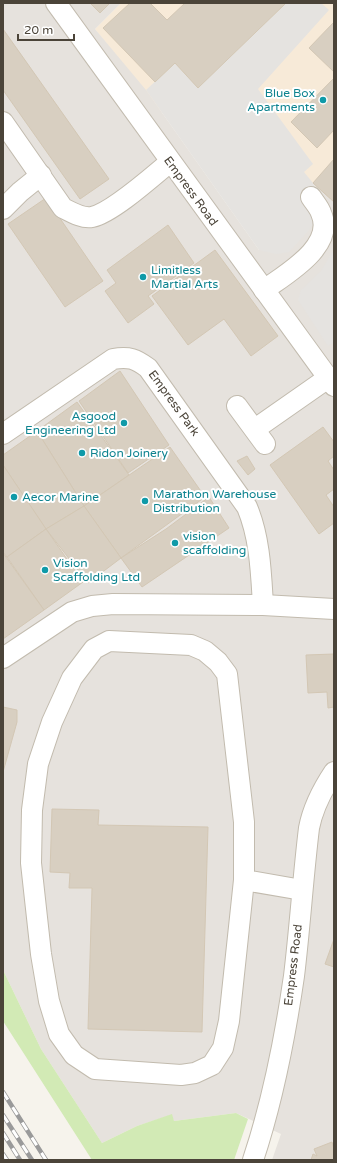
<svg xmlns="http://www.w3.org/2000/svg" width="337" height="1163" viewBox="0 0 337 1163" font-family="'Varela Round',sans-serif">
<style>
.commercial{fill:#f7ead8}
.industrial{fill:#e6e2dd}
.green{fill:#d2eab5}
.parking{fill:#e5e3e0}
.building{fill:#d8cfc1;stroke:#d3c7b4}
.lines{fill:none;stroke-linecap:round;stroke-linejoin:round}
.minor-casing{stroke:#c2bbae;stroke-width:22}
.minor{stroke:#fff;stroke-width:20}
.rail-casing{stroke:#9a9a9a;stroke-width:4.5}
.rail{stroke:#fff;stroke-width:3;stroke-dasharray:9;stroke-linecap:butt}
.culture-dot{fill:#0f9aa8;stroke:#fff;stroke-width:1.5}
.labels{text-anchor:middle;stroke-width:4;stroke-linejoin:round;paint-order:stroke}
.culture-label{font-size:12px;fill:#0d838f;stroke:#fff;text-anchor:start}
.street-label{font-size:12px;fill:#4b4439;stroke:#fff}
</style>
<rect width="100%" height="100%" fill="#f6f3ec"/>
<polygon class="commercial" points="121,3 334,3 334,159 276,254 95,29"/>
<polygon class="industrial" points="3,3 121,3 95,29 146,90 259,250 326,202 313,183 334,159 334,1160 272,1160 281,1134 236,1113 174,1121 171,1115 137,1126 102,1143 41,1049 3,970"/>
<polygon class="green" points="3,970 41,1049 102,1143 137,1126 172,1114 174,1121 236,1113 248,1119 234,1160 92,1160 3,1021"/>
<g class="parking">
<polygon points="286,3 321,3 329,10 258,89 313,164 304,172 313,183 326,202 309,230 289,252 276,254 259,250 146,90 175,63 198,87"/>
<polygon points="334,249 334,342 328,346 298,300 301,290 321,271"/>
</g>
<g class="building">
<polygon points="90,3 110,3 100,13"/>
<polygon points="130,3 150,3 167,20 185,3 286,3 198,88 175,63 155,82 103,28"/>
<polygon points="334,22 334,72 309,48"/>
<polygon points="3,29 109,179 80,199 3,90"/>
<polygon points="334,78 334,130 317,148 291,122"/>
<polygon points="334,159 334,202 313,183"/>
<polygon points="46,198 103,281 65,307 8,224"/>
<polygon points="168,225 194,263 148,296 154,304 128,323 105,291 116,283 107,270"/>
<polygon points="215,250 278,336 251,356 224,319 188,345 152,296"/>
<polygon points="120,371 169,445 128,473 79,401"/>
<polygon points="77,402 129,475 84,506 37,431"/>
<polygon points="323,427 334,442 334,456 328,461 334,470 334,489 326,495 334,507 334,523 319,534 270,465"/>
<polygon points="37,431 84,506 46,529 3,465 3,455"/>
<polygon points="170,447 205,497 121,558 84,506"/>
<polygon points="247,456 255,469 248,475 237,461"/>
<polygon points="3,465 46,529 7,557 3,552"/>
<polygon points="209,497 229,528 142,587 121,558 166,529"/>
<polygon points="84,506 121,558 88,583 46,529"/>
<polygon points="46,529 83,582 44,610 7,557"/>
<polygon points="3,553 44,610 3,639"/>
<polygon points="334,654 334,707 328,708 327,692 308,693 306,655"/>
<polygon points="3,707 17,710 17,722 3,772"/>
<polygon points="52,809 99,810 98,825 208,827 202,1032 88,1029 92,888 69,888 70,873 50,872"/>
<polygon points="334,939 334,967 325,964"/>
<polygon points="332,1142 334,1149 334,1160 311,1160 313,1154 317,1156 314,1149"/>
</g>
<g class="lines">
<defs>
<g id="minor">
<polyline points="56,3 334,386"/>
<path d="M 3,122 L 63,208 C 71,212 83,219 92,217 C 112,213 153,176 170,162"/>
<polyline points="3,209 20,192 41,175"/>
<path d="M 264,290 C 286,274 336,246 321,213 C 319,207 314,202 311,197"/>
<polyline points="237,406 265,444"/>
<polyline points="255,429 328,378"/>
<path d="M 3,434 L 113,359 C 129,356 136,359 148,368 L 247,507 C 260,538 261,572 263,605"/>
<polygon points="109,641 191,645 205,651 218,662 227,674 244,822 244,880 229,1021 223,1048 212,1065 195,1073 181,1075 95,1069 74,1055 59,1034 49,1001 41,954 31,863 32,810 38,764 52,722 72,678 94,649"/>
<polyline points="3,658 72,612 92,606 113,604 263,605 334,609"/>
<polyline points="244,880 302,890"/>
<path d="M 253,1160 C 273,1100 285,1038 294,976 C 300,927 303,877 309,828 C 313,807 322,790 334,772"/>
</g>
</defs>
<use href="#minor" class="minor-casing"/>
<use href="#minor" class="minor"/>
<defs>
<g id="rail">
<polyline points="3,1092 46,1160"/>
<polyline points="3,1115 32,1160"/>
<polyline points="3,1133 20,1160"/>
<polyline points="3,1154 7,1160"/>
</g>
</defs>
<use href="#rail" class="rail-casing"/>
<use href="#rail" class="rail"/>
</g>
<g class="culture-dot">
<circle cx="323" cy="100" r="4"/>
<circle cx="143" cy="277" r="4"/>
<circle cx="124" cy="423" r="4"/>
<circle cx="82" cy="453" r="4"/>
<circle cx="14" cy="497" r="4"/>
<circle cx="145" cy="501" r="4"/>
<circle cx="175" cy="543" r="4"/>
<circle cx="45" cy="570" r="4"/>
</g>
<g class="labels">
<g class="culture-label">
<text x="315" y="97" text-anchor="end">Blue Box<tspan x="315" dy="14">Apartments</tspan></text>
<text x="151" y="274">Limitless<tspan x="151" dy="14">Martial Arts</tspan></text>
<text x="116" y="420" text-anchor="end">Asgood<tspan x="116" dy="14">Engineering Ltd</tspan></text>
<text x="90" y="457">Ridon Joinery</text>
<text x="153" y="498">Marathon Warehouse<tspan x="153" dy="14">Distribution</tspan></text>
<text x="22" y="501">Aecor Marine</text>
<text x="183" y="540">vision<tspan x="183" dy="14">scaffolding</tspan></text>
<text x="53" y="567">Vision<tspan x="53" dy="14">Scaffolding Ltd</tspan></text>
</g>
<g class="street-label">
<text transform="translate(191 191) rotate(54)" y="4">Empress Road</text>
<text transform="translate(174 403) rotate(54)" y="4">Empress Park</text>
<text transform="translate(293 965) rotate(-83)" y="4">Empress Road</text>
</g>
</g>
<rect width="337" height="1163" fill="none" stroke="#4b4439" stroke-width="8"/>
<path d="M18 34v6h56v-6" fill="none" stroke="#4b4439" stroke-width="2"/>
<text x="24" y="34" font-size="12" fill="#4b4439" stroke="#ffffff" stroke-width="3" paint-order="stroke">20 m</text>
</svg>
